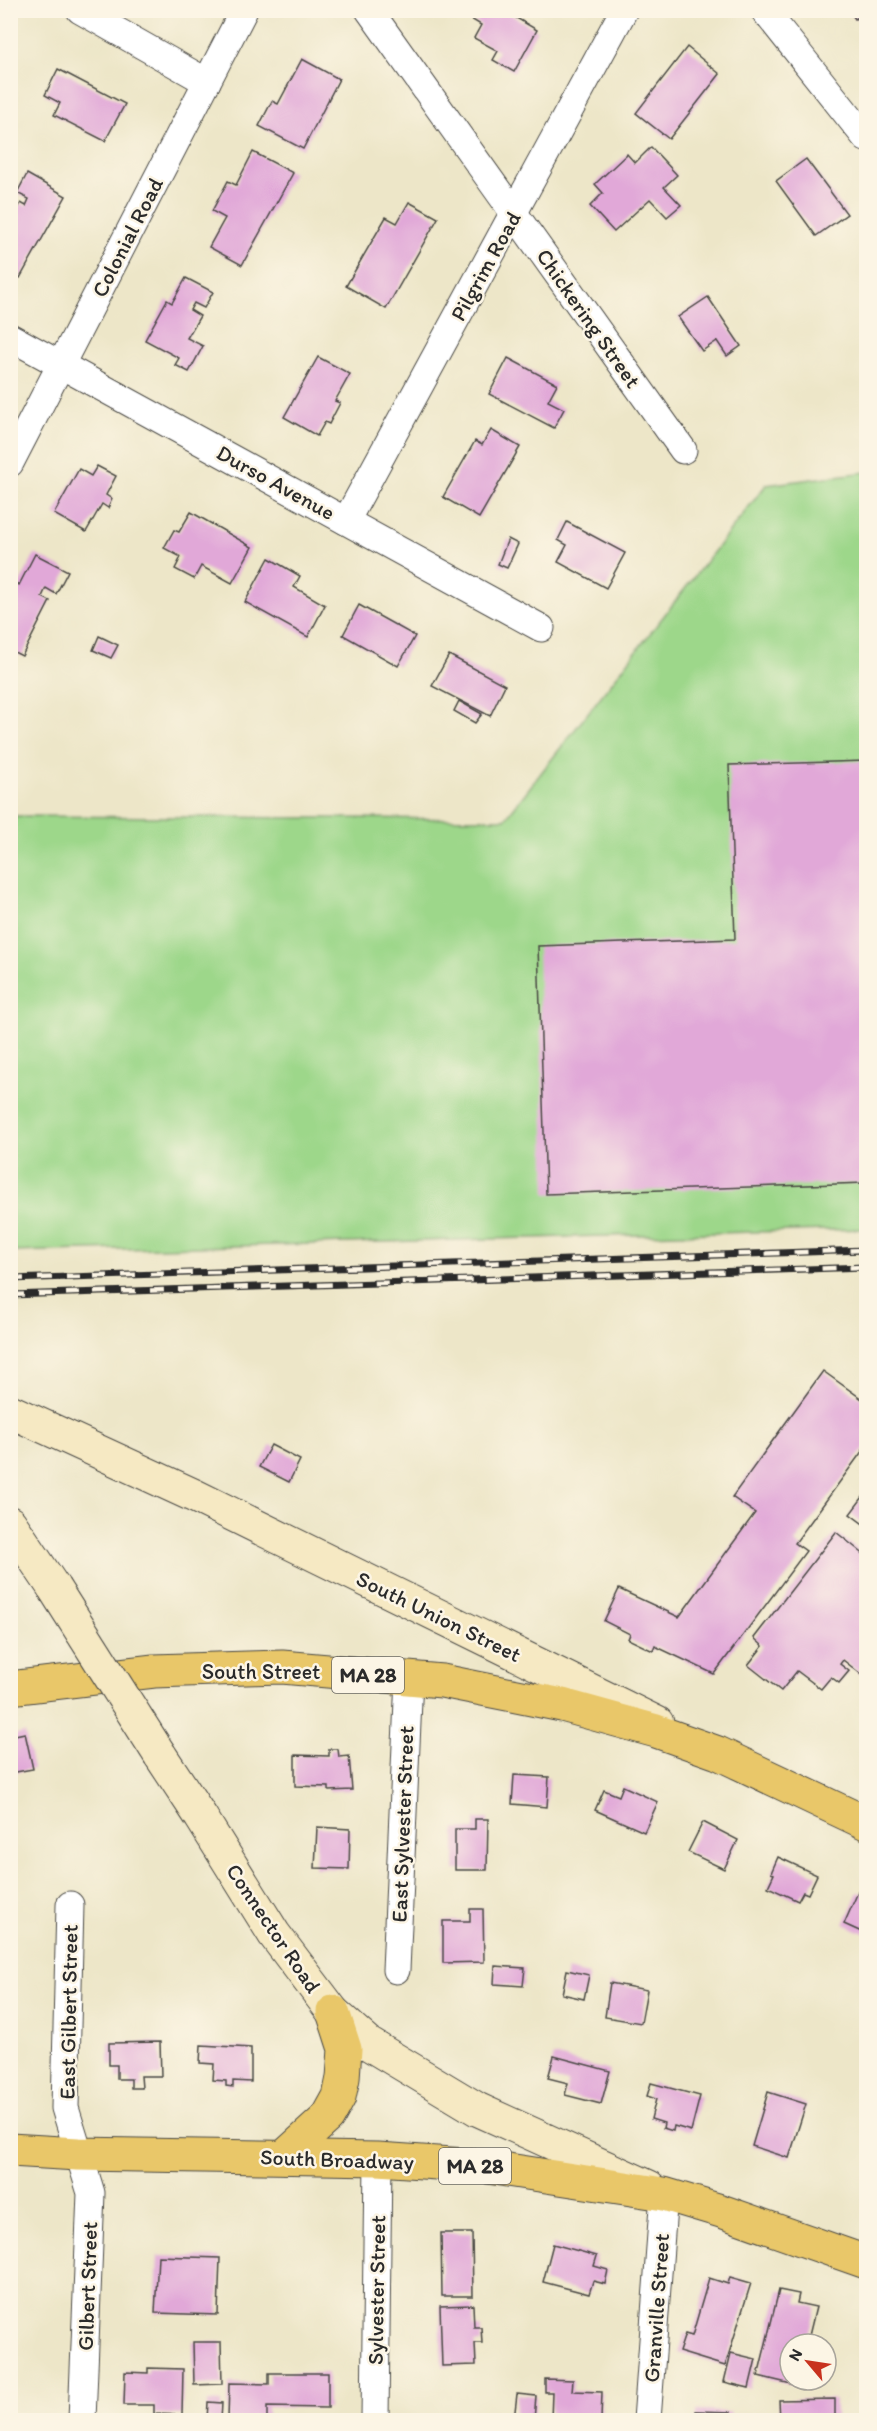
<svg xmlns="http://www.w3.org/2000/svg" width="877" height="2431" viewBox="0 0 877 2431" font-family="Itim,sans-serif">
<style>
.green{fill:#9dd78a;stroke:#64815a;stroke-width:1.5}
.building{fill:#e1a8d8}
.lines{fill:none;stroke-linecap:round;stroke-linejoin:round}
.minor-casing{stroke:#484743;stroke-width:29}
.secondary-casing{stroke:#484743;stroke-width:35}
.primary-casing{stroke:#484743;stroke-width:35}
.minor{stroke:#fff;stroke-width:27}
.secondary{stroke:#f6e9c3;stroke-width:33}
.primary{stroke:#e9c769;stroke-width:33}
.rail-casing{stroke:#2b2b2b;stroke-width:7}
.rail{stroke:#fcf5e5;stroke-width:4.5;stroke-dasharray:14;stroke-linecap:butt}
.secondary-bridge-casing{stroke:#484743;stroke-width:35;stroke-linecap:butt}
.secondary-bridge{stroke:#f6e9c3;stroke-width:33}
.labels{text-anchor:middle;stroke-width:5;stroke-linejoin:round;paint-order:stroke}
.shield{fill:#fcf5e5;stroke:#6a6863;stroke-width:1.5}
.shield-label{font-size:21px;font-weight:bold;fill:#2b2b2b}
.street-label{font-size:22px;fill:#2b2b2b;stroke:#fcf5e5}
</style>
<rect width="100%" height="100%" fill="#fcf5e5"/>
<filter id="ink" filterUnits="userSpaceOnUse"><feTurbulence type="fractalNoise" baseFrequency=".0167" numOctaves="2"/><feDisplacementMap in="SourceGraphic" scale="12" xChannelSelector="R" yChannelSelector="G"/><feConvolveMatrix kernelMatrix="1 2 1 2 8 2 1 2 1" color-interpolation-filters="sRGB"/></filter>
<filter id="wash" filterUnits="userSpaceOnUse"><feTurbulence type="fractalNoise" baseFrequency=".008" numOctaves="4" result="noise"/><feDisplacementMap in="SourceGraphic" scale="24" xChannelSelector="R" yChannelSelector="G"/><feGaussianBlur stdDeviation="1.35" result="paint"/><feColorMatrix in="noise" values="0 0 0 0 0 0 0 0 0 0 0 0 0 0 0 0 0 1.4 0 .05"/><feComposite in="paint" operator="in"/></filter>
<g filter="url(#wash)">
<rect width="100%" height="100%" fill="#ede6c8"/>
<polygon class="green" points="866,472 866,1229 11,1252 10,816 505,819 766,485"/>
<g id="blocks">
<g class="building">
<polygon points="456,10 503,10 537,30 514,72 493,60 498,51 474,38 481,25"/>
<polygon points="849,10 866,10 866,24 861,16 855,19"/>
<polygon points="687,47 720,74 669,139 636,113"/>
<polygon points="302,59 339,79 303,149 259,126 272,101 278,104"/>
<polygon points="58,69 125,104 105,141 54,115 60,103 45,95"/>
<polygon points="651,147 677,175 664,187 681,205 667,217 650,199 614,232 590,206 603,193 595,184 627,154 635,163"/>
<polygon points="253,152 293,173 242,265 209,247 225,218 212,211 228,181 236,185"/>
<polygon points="806,159 847,214 816,236 776,181"/>
<polygon points="27,174 66,196 20,278 10,273 10,204 18,208 21,203 26,206 29,199 17,193"/>
<polygon points="409,202 438,218 386,309 346,286 386,217 397,223"/>
<polygon points="186,278 213,292 204,308 194,303 190,310 200,316 187,338 203,346 189,372 175,365 179,358 145,340 167,300 172,303"/>
<polygon points="708,297 741,346 727,356 717,341 702,351 678,317"/>
<polygon points="318,357 350,374 335,401 340,403 329,424 325,422 317,436 284,417"/>
<polygon points="508,358 557,384 548,401 564,409 554,428 489,394"/>
<polygon points="491,430 520,447 479,518 443,497 475,441 482,445"/>
<polygon points="97,466 116,476 106,495 112,499 108,508 102,504 86,532 54,514 79,469 91,476"/>
<polygon points="191,512 252,547 232,583 201,566 194,579 175,569 181,557 164,548 174,530 179,532"/>
<polygon points="567,522 625,553 606,588 558,562 567,545 558,540"/>
<polygon points="508,539 518,544 507,568 498,564"/>
<polygon points="35,554 68,571 56,594 46,588 42,597 50,601 22,656 10,650 10,583 12,581 19,585"/>
<polygon points="269,558 300,576 294,587 325,605 308,637 245,602"/>
<polygon points="359,605 415,636 398,666 343,635"/>
<polygon points="99,636 118,645 111,658 93,650"/>
<polygon points="449,655 505,685 490,716 432,686"/>
<polygon points="459,701 482,714 475,723 454,711"/>
<polygon points="866,761 866,1183 546,1194 538,946 735,939 729,765"/>
<polygon points="823,1371 866,1402 866,1446 795,1543 806,1551 714,1674 655,1646 653,1651 628,1639 630,1634 604,1621 619,1589 679,1617 755,1513 732,1497"/>
<polygon points="271,1445 300,1460 289,1482 259,1467"/>
<polygon points="866,1493 866,1526 850,1514"/>
<polygon points="836,1532 866,1556 866,1678 843,1660 840,1664 849,1671 839,1683 831,1677 821,1689 797,1671 781,1691 748,1665 763,1646 754,1638"/>
<polygon points="25,1733 33,1769 10,1773 10,1736"/>
<polygon points="329,1749 338,1749 339,1757 349,1756 352,1790 329,1791 329,1787 295,1786 295,1755 329,1756"/>
<polygon points="514,1775 549,1777 547,1807 512,1804"/>
<polygon points="623,1786 658,1802 644,1832 595,1810 604,1790 619,1796"/>
<polygon points="475,1819 488,1819 487,1870 455,1870 455,1829 475,1829"/>
<polygon points="703,1822 738,1840 724,1869 688,1852"/>
<polygon points="317,1827 350,1829 349,1869 315,1868"/>
<polygon points="778,1857 817,1875 808,1894 803,1892 798,1901 768,1887 774,1874 771,1873"/>
<polygon points="858,1892 866,1895 866,1934 844,1924"/>
<polygon points="470,1909 483,1909 484,1962 443,1963 443,1921 470,1921"/>
<polygon points="495,1966 525,1968 523,1986 494,1984"/>
<polygon points="567,1970 589,1975 584,1999 562,1994"/>
<polygon points="610,1983 647,1990 641,2023 605,2017"/>
<rect x="10" y="2040" width="6" height="35"/>
<polygon points="160,2042 161,2076 141,2076 142,2088 131,2088 131,2079 117,2079 117,2065 109,2065 109,2043"/>
<polygon points="201,2045 251,2048 251,2082 233,2081 233,2087 226,2086 226,2081 213,2080 214,2064 200,2063"/>
<polygon points="554,2056 610,2071 601,2104 565,2095 568,2083 548,2078"/>
<polygon points="651,2083 700,2096 691,2131 674,2126 673,2131 663,2128 664,2123 651,2119 656,2099 647,2096"/>
<polygon points="768,2092 806,2104 789,2158 752,2146"/>
<polygon points="441,2233 472,2233 473,2296 442,2296"/>
<polygon points="553,2244 597,2256 594,2266 608,2270 605,2284 593,2281 589,2294 543,2282"/>
<polygon points="158,2256 220,2258 218,2315 155,2313"/>
<polygon points="730,2277 751,2283 725,2366 679,2352 685,2334 692,2336 709,2278 728,2284"/>
<polygon points="779,2290 799,2294 797,2303 816,2307 807,2344 790,2344 790,2380 810,2380 808,2388 758,2376"/>
<polygon points="473,2305 474,2327 481,2327 482,2343 475,2343 476,2365 442,2366 440,2306"/>
<polygon points="193,2342 221,2342 222,2384 194,2385"/>
<polygon points="731,2353 756,2359 749,2388 724,2382"/>
<polygon points="148,2368 183,2369 182,2415 154,2414 154,2405 124,2405 125,2372 148,2373"/>
<polygon points="269,2373 328,2373 328,2408 267,2407 267,2420 228,2420 229,2383 269,2384"/>
<polygon points="545,2379 573,2380 572,2391 602,2392 601,2420 551,2420 552,2392 545,2392"/>
<polygon points="517,2394 536,2396 534,2420 514,2420"/>
<polygon points="835,2399 835,2420 780,2420 779,2400"/>
<polygon points="208,2402 222,2403 221,2420 207,2420"/>
<polygon points="696,2411 731,2412 731,2420 696,2420"/>
</g>
</g>
</g>
<g filter="url(#ink)">
<use href="#blocks" fill-opacity="0" stroke="#484743" stroke-width="1.5"/>
<g class="lines">
<defs>
<g id="minor">
<polyline points="80,10 207,82"/>
<polyline points="369,10 683,450"/>
<polyline points="764,10 866,138"/>
<polyline points="10,337 541,628"/>
<polyline points="10,463 244,10"/>
<polyline points="346,521 624,10"/>
<polyline points="70,1905 65,2108 91,2193 82,2420"/>
<polyline points="396,1970 409,1678"/>
<polyline points="375,2420 378,2159"/>
<polyline points="647,2420 664,2194"/>
</g>
<g id="secondary">
<polyline points="10,1411 195,1496 657,1723"/>
<polyline points="10,1523 54,1588"/>
<polyline points="160,1755 201,1817 274,1934 333,2012 369,2044 477,2109 649,2187"/>
</g>
<g id="primary">
<polyline points="10,1688 154,1671 282,1667 442,1681 562,1705 656,1731 718,1753 866,1823"/>
<polyline points="10,2150 78,2154 378,2159 481,2166 664,2194 721,2211 866,2262"/>
<polyline points="284,2157 328,2117 339,2097 343,2078 345,2049 333,2012"/>
</g>
</defs>
<use href="#minor" class="minor-casing"/>
<use href="#secondary" class="secondary-casing"/>
<use href="#primary" class="primary-casing"/>
<use href="#minor" class="minor"/>
<use href="#secondary" class="secondary"/>
<use href="#primary" class="primary"/>
<defs>
<g id="rail">
<polyline points="10,1279 866,1250"/>
<polyline points="10,1295 866,1267"/>
</g>
</defs>
<use href="#rail" class="rail-casing"/>
<use href="#rail" class="rail"/>
<defs>
<polyline id="secondary-bridge" points="54,1588 160,1755"/>
</defs>
<use href="#secondary-bridge" class="secondary-bridge-casing"/>
<use href="#secondary-bridge" class="secondary-bridge"/>
</g>
</g>
<g class="labels">
<g class="shield">
<rect x="332" y="1657" width="72" height="36" rx="4.5"/>
<rect x="439" y="2148" width="72" height="36" rx="4.5"/>
</g>
<g class="shield-label">
<text x="368" y="1682">MA 28</text>
<text x="475" y="2173">MA 28</text>
</g>
<g class="street-label">
<text transform="translate(127 237) rotate(-63)" y="8">Colonial Road</text>
<text transform="translate(485 266) rotate(-61)" y="8">Pilgrim Road</text>
<text transform="translate(589 318) rotate(55)" y="8">Chickering Street</text>
<text transform="translate(276 482) rotate(29)" y="8">Durso Avenue</text>
<text transform="translate(439 1616) rotate(26)" y="8">South Union Street</text>
<text x="261" y="1679">South Street</text>
<text transform="translate(402 1824) rotate(-88)" y="8">East Sylvester Street</text>
<text transform="translate(274 1928) rotate(56)" y="8">Connector Road</text>
<text transform="translate(68 2012) rotate(-89)" y="8">East Gilbert Street</text>
<text transform="translate(337 2159) rotate(2)" y="8">South Broadway</text>
<text transform="translate(87 2286) rotate(-88)" y="8">Gilbert Street</text>
<text transform="translate(376 2290) rotate(-89)" y="8">Sylvester Street</text>
<text transform="translate(656 2308) rotate(-86)" y="8">Granville Street</text>
</g>
</g>
<rect width="877" height="2431" fill="none" stroke="#fcf5e5" stroke-width="36"/>
<g transform="translate(808 2362) rotate(299)"><circle r="28" fill="#fcf5e5" stroke="#a8a49b" stroke-width="1.5"/>
<path d="M0-4.5L10 22L0 15L-10 22Z" fill="#c8321e"/>
<text y="-9" font-size="16" font-weight="bold" text-anchor="middle" fill="#2b2b2b">N</text>
</g>
</svg>
